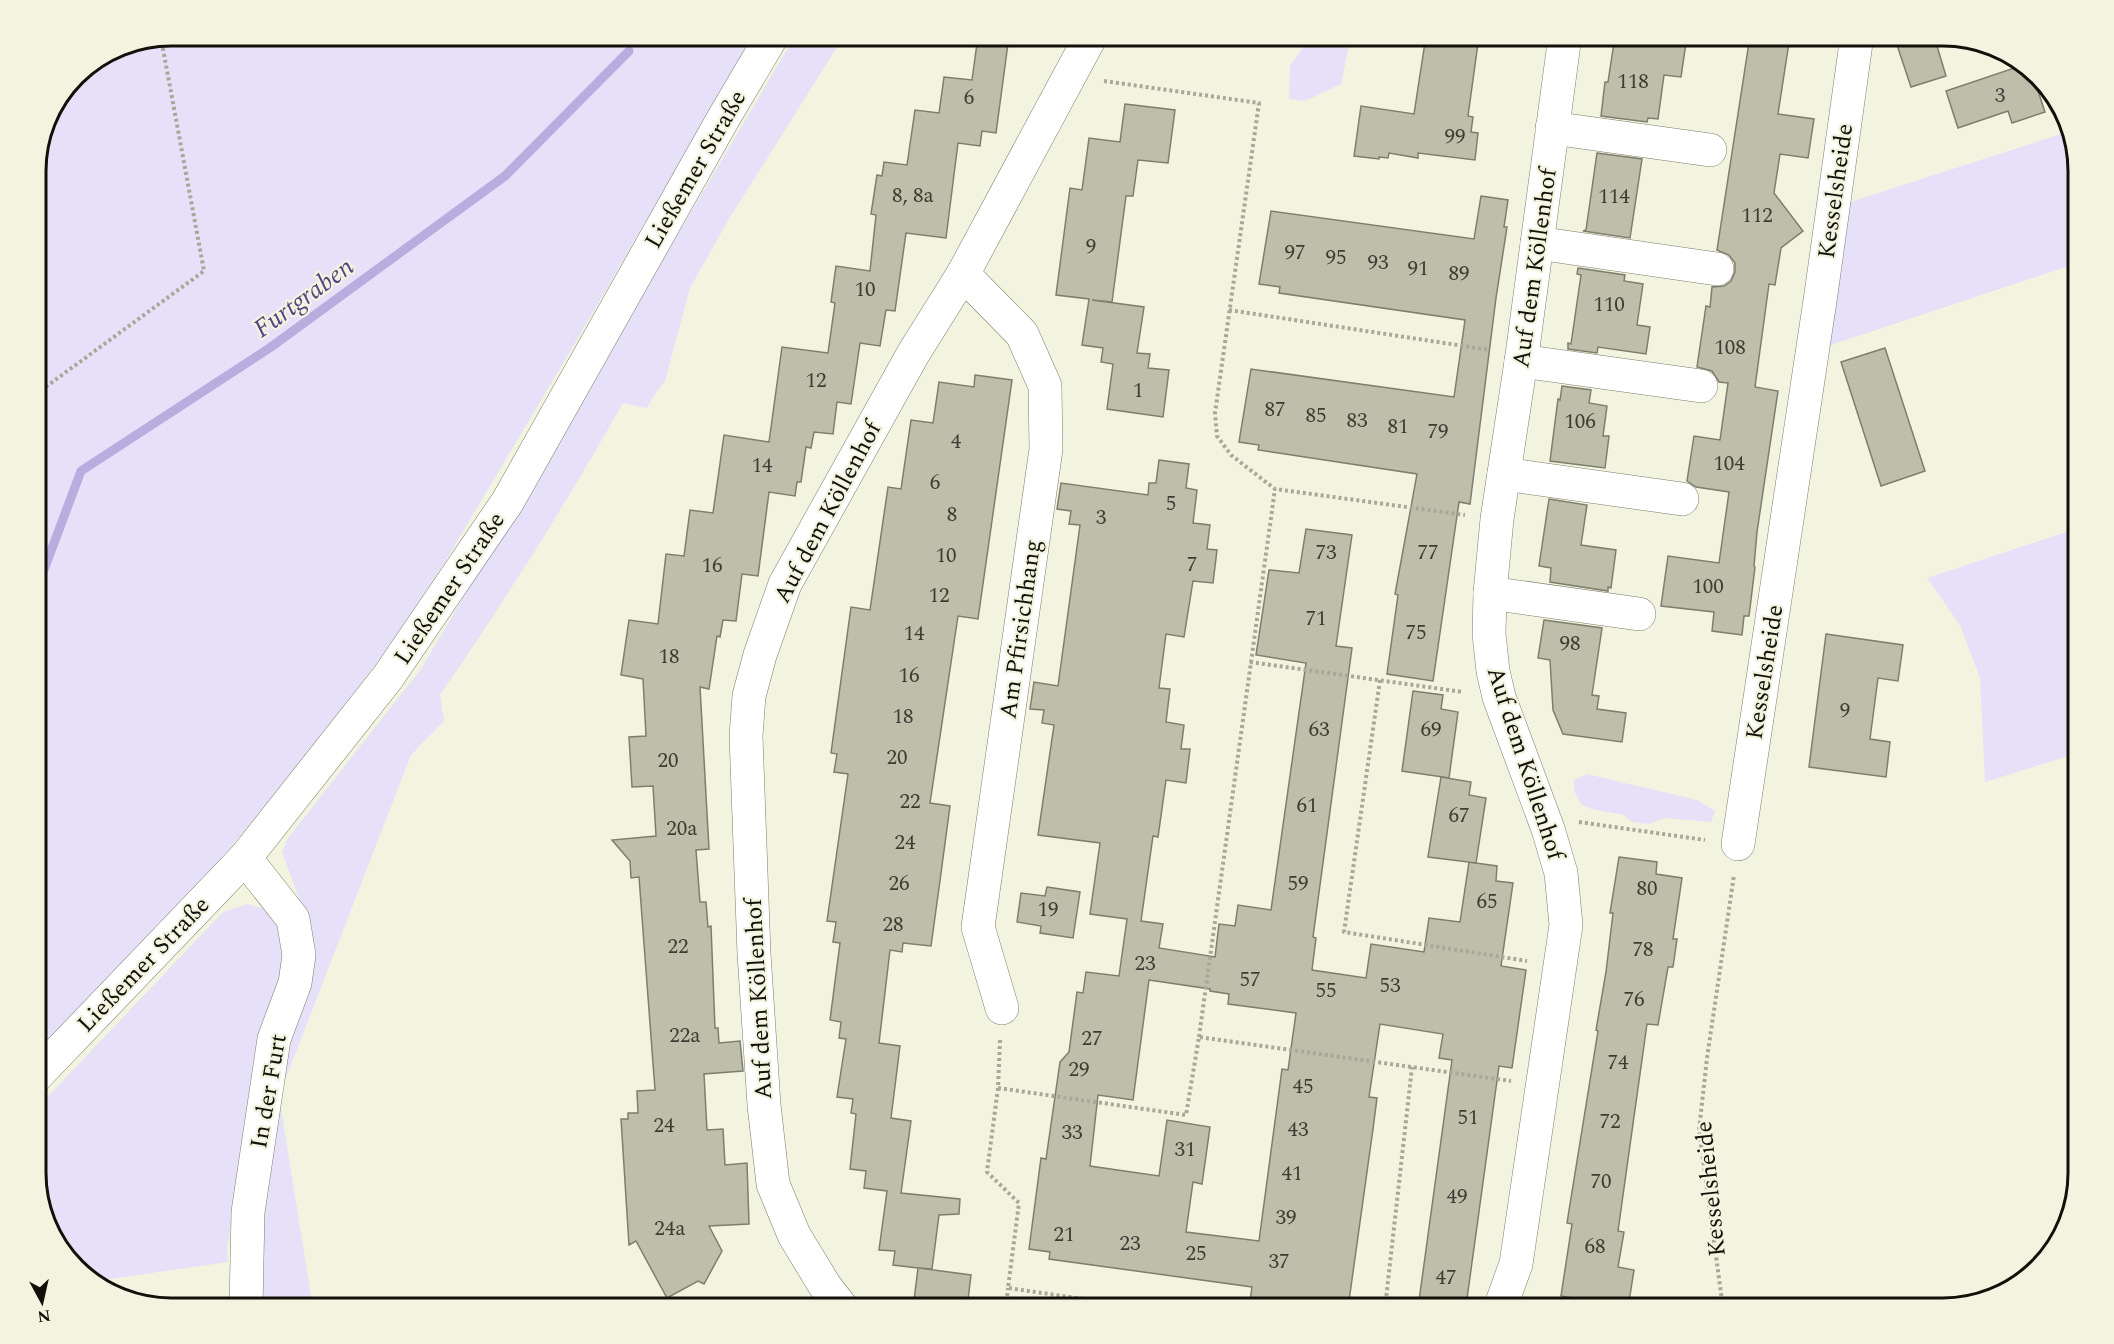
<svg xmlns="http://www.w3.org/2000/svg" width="2114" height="1344" viewBox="0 0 2114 1344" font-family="Spectral,serif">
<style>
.green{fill:#e6e0f9}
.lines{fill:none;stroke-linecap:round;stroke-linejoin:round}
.stream{stroke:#b9acdf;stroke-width:9}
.building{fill:#bebeab;stroke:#7e7e6d;stroke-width:1.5;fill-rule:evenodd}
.minor-casing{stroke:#7c7c6b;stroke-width:34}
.path{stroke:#a7a898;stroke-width:4;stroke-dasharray:3 3;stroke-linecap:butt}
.minor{stroke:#fff;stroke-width:33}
.labels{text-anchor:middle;stroke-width:4.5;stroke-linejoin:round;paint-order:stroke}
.number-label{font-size:21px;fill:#3c3c32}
.street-label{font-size:24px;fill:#11110a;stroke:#f3f4e0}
.water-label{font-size:26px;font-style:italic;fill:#564281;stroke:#f3f4e0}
.rim{fill:none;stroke:#11110a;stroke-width:3}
</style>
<rect width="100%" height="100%" fill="#f3f4e0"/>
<g class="green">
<polygon points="172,36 753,36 578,338 440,570 385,651 319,742 203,880 36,1053 36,163 46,119 76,75 120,46"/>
<path d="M 795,36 L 835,36 L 830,46 L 837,47 L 729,219 L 690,288 L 665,381 L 657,391 L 647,408 L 623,403 C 566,504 506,599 440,695 L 444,721 L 411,755 L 279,1096 L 313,1308 L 258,1308 L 260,1219 L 305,915 L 282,852 L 288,838 L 421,669 Z"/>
<polygon points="1311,36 1351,36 1341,84 1305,101 1289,99 1290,66"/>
<polygon points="2067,132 2078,171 2078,263 1825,347 1844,204"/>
<polygon points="2078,528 2078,753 1985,782 1980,678 1960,625 1927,578"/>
<polygon points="1587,774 1697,800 1715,811 1711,822 1664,818 1649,824 1632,822 1624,815 1591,809 1581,804 1574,791 1574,780"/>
<polygon points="247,904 274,912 285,940 282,975 261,1037 227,1249 228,1262 110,1279 90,1279 54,1240 36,1181 36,1109 223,912"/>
</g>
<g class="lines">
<polyline class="stream" points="36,591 81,471 271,347 505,176 629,51"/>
</g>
<g class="building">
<polygon points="978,36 1009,36 996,133 982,131 980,146 958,143 946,238 906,233 895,311 886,310 880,346 860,343 851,404 837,402 833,434 814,432 811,448 806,447 801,482 797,482 795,496 769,492 758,576 742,574 736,621 723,620 720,637 717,636 709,689 700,687 709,849 696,850 700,902 706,902 708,927 711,926 715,1028 718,1028 719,1043 740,1041 743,1071 704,1074 707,1130 723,1129 725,1165 747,1163 749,1224 709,1226 722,1251 704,1284 698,1281 667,1298 636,1241 629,1245 621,1119 628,1119 628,1113 638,1113 637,1091 655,1090 639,877 631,878 630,861 612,840 656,836 653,786 632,787 629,737 646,736 643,679 621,675 629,620 658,624 666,554 684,556 690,510 713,513 724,435 769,442 782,347 828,353 835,303 831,302 836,266 870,271 876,215 871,214 877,175 882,176 884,162 907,165 915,110 939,113 944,77 972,80"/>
<polygon points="1426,36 1479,36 1468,116 1473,117 1471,132 1478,133 1475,160 1418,153 1418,158 1389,153 1388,158 1379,157 1379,159 1354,156 1361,106 1414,114"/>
<polygon points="1615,36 1687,36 1681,77 1664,75 1658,119 1648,118 1647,122 1601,116 1605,82 1608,82"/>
<polygon points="1750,36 1790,36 1778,114 1814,119 1808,158 1780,154 1774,193 1803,231 1781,248 1775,285 1769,284 1755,387 1778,391 1757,532 1754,566 1755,567 1749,616 1744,616 1742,635 1712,631 1714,612 1661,606 1668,556 1719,563 1729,492 1696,487 1687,481 1694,436 1720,440 1728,383 1719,382 1712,371 1697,367 1706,306 1710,307 1712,287 1724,286 1731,281 1735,272 1735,263 1729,255 1717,250"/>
<polygon points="1894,36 1934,36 1946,76 1911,87"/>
<polygon points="2023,65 2033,76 2045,112 2012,123 2008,111 1958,128 1946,91"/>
<polygon points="1125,104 1175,110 1168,163 1138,160 1133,196 1126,196 1112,302 1092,300 1144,307 1137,353 1150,354 1148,368 1169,370 1163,417 1107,409 1113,364 1101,362 1103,348 1082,345 1089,299 1056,295 1070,188 1082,190 1089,138 1120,142"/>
<polygon points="1597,153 1642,159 1630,238 1583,231 1586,230"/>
<polygon points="1481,196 1508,200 1504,227 1507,227 1496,298 1470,504 1459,502 1433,681 1387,674 1398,595 1395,594 1417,474 1258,450 1259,445 1239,442 1251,369 1454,397 1465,320 1279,293 1280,287 1259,284 1271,211 1474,239"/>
<polygon points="1578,268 1625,275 1624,281 1643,284 1637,325 1650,327 1646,354 1598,347 1597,353 1568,349 1568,343 1571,344 1581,275 1577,274"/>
<polygon points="1885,348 1925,471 1881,486 1841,362"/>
<polygon points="975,375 1012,380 978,619 958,616 930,803 950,806 939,888 931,946 903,943 902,952 890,950 879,1043 900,1046 891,1118 911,1121 901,1193 960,1199 959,1214 939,1215 932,1269 919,1268 971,1275 967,1308 913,1308 918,1268 893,1265 895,1251 879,1250 887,1191 864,1188 866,1171 850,1169 856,1114 851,1113 853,1099 837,1097 846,1039 839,1038 841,1022 830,1020 840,943 833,942 836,922 827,921 848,774 834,772 837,754 831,753 851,607 870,610 888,487 901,489 911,420 933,423 939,382 974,387"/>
<polygon points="1562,386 1591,390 1589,403 1607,406 1603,436 1609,436 1605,468 1550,461 1558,399 1560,400"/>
<path d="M 1159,460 L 1189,464 L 1186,488 L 1197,490 L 1193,523 L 1210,525 L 1207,549 L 1217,550 L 1213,583 L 1193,581 L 1184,637 L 1166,634 L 1159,688 L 1170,689 L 1166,722 L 1184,725 L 1181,749 L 1190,749 L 1186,783 L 1166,780 L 1158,837 L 1153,836 L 1141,921 L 1163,924 L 1159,948 L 1215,957 L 1219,924 L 1235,926 L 1238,905 L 1271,910 L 1306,663 L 1256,655 L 1269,570 L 1299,573 L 1306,529 L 1352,535 L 1336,646 L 1352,648 L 1313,937 L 1316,938 L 1312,970 L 1366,978 L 1371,944 L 1424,952 L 1429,918 L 1460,922 L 1469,862 L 1497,866 L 1496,881 L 1513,883 L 1501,966 L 1526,970 L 1512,1068 L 1499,1066 L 1466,1306 L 1460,1305 L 1459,1308 L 1418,1308 L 1452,1060 L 1439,1058 L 1443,1034 L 1380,1024 L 1369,1097 L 1377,1098 L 1373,1129 L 1348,1308 L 1249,1308 L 1252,1287 L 1049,1259 L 1050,1252 L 1029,1249 L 1041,1158 L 1046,1159 L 1060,1062 L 1069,1052 L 1077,992 L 1083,993 L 1086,972 L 1119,976 L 1127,919 L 1090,914 L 1100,843 L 1038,835 L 1054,725 L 1042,723 L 1044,710 L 1030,709 L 1034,682 L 1058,686 L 1080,525 L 1069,524 L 1071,511 L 1057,509 L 1061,483 L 1148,495 L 1149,483 L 1156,483 ZM 1149,980 L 1210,989 L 1210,991 L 1229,994 L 1228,1004 L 1296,1013 L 1288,1070 L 1282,1069 L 1259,1241 L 1186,1232 L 1193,1182 L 1202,1184 L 1210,1127 L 1167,1120 L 1159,1176 L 1090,1166 L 1098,1095 L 1133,1100 Z"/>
<polygon points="1549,499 1587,505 1581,545 1616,550 1611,588 1608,587 1608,591 1550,582 1551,568 1539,566"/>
<polygon points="1544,620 1602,628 1592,695 1599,696 1597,709 1626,713 1622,742 1563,734 1553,710 1550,660 1538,658"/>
<polygon points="1826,634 1903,645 1898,681 1878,678 1870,739 1890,742 1886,777 1809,767"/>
<polygon points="1413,691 1443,695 1441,709 1458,712 1449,778 1402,771"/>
<polygon points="1441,777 1471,782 1469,795 1486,798 1476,863 1428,857"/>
<polygon points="1619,857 1657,862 1656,874 1682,878 1673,939 1677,939 1673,967 1668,967 1658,1025 1647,1024 1618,1231 1624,1232 1618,1267 1634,1270 1628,1308 1589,1308 1590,1301 1561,1296 1572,1224 1567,1223 1598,1031 1596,1030 1606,972 1613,913 1610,913"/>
<polygon points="1047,887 1080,892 1073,938 1040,933 1041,926 1017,922 1021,893 1045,896"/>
</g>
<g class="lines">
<defs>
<g id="minor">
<polyline points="1552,128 1710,150"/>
<polyline points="1537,243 1717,269"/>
<polyline points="963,274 1022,334 1045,386 1046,449 978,927 1002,1008"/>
<polyline points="1521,361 1701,386"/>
<polyline points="1504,474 1682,499"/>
<polyline points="1490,593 1639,614"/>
<polyline points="1738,844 1821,294 1857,36"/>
<polyline points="245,858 293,919 299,955 295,983 274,1039 248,1212 246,1308"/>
<polyline points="36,1076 245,858 388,677 508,501 723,119 772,36"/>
<polyline points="842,1308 825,1286 794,1235 773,1184 764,1105 754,954 746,736 749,696 760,655 785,584 913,354 963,274 1091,36"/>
<polyline points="1500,1308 1516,1264 1566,925 1561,873 1548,829 1499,697 1493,671 1489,634 1490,593 1497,519 1522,355 1565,36"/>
</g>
</defs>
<use href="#minor" class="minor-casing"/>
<g class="path">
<polyline points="1104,81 1259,103 1215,413 1217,436 1231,455 1275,489 1465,515"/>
<polyline points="1229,310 1490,350"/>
<polyline points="36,394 204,271 161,38"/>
<polyline points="1250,662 1463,692"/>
<polyline points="1380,680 1344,932 1527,961"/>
<polyline points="1579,822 1705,840"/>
<polyline points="1199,1037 1275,489"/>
<polyline points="1000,1040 998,1088 987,1172 1019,1203 1008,1288 1145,1308"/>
<polyline points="998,1088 1186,1115 1199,1037 1511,1081"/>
<polyline points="1006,1308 1008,1288"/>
<polyline points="1385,1308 1412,1067"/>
<polyline points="1723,1308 1699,1130 1707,1058 1734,875"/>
</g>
<use href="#minor" class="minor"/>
</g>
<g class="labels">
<g class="number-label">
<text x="1633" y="88">118</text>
<text x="2000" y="102">3</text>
<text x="969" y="104">6</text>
<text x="1455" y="143">99</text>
<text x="913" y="202">8, 8a</text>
<text x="1614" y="203">114</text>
<text x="1757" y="222">112</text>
<text x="1091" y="253">9</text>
<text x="1295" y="259">97</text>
<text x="1336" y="264">95</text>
<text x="1378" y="269">93</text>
<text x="1418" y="275">91</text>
<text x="1459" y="280">89</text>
<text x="865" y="296">10</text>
<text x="1609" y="311">110</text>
<text x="1730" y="354">108</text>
<text x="816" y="387">12</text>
<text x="1138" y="397">1</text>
<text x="1275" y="416">87</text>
<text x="1316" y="422">85</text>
<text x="1357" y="427">83</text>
<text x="1580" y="428">106</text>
<text x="1398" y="433">81</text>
<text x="1438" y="438">79</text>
<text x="956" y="448">4</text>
<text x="1729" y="470">104</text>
<text x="762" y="472">14</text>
<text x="935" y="489">6</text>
<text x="1171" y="510">5</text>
<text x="952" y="521">8</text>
<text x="1101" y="524">3</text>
<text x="1326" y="559">73</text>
<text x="1428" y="559">77</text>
<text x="946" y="562">10</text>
<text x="1192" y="571">7</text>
<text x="712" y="572">16</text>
<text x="1708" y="593">100</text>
<text x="939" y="602">12</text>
<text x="1316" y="625">71</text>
<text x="1416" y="639">75</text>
<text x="914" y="640">14</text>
<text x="1570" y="650">98</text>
<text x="669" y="663">18</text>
<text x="909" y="682">16</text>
<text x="1845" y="717">9</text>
<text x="903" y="723">18</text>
<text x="1319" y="736">63</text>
<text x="1431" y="736">69</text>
<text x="897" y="764">20</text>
<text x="668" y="767">20</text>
<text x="910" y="808">22</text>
<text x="1307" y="812">61</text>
<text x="1459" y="822">67</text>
<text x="682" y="835">20a</text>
<text x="905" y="849">24</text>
<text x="899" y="890">26</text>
<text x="1298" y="890">59</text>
<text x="1647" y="895">80</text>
<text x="1487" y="908">65</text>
<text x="1048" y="916">19</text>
<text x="893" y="931">28</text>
<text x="678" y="953">22</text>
<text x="1643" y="956">78</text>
<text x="1145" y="970">23</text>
<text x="1250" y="986">57</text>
<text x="1390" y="992">53</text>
<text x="1326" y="997">55</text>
<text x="1634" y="1006">76</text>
<text x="685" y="1042">22a</text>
<text x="1092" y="1045">27</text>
<text x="1618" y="1069">74</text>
<text x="1079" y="1076">29</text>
<text x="1303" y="1093">45</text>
<text x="1468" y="1124">51</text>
<text x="1610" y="1128">72</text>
<text x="664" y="1132">24</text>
<text x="1298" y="1136">43</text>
<text x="1072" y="1139">33</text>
<text x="1185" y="1156">31</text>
<text x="1292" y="1180">41</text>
<text x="1601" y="1188">70</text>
<text x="1457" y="1203">49</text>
<text x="1286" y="1224">39</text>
<text x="670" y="1235">24a</text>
<text x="1064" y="1241">21</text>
<text x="1130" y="1250">23</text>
<text x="1595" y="1253">68</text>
<text x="1196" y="1260">25</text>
<text x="1279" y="1268">37</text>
<text x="1446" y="1284">47</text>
</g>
<g class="street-label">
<text transform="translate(695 169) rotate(-60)" y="8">Ließemer Straße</text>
<text transform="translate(1835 191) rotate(-82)" y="8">Kesselsheide</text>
<text transform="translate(1534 268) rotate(-82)" y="8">Auf dem Köllenhof</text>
<text transform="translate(827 512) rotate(-62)" y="8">Auf dem Köllenhof</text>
<text transform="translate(449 588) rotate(-56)" y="8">Ließemer Straße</text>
<text transform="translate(1020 629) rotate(-82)" y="8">Am Pfirsichhang</text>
<text transform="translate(1764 672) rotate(-81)" y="8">Kesselsheide</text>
<text transform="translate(1526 763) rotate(72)" y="8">Auf dem Köllenhof</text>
<text transform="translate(143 964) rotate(-46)" y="8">Ließemer Straße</text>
<text transform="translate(758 999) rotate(-93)" y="8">Auf dem Köllenhof</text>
<text transform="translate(268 1091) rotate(-80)" y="8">In der Furt</text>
<text transform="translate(1710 1189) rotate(-96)" y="8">Kesselsheide</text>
</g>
<g class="water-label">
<text transform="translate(303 297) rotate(-36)" y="9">Furtgraben</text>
</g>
</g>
<path d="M0 0H2114V1344H0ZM171 46H1943A125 125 0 0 1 2068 171V1173A125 125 0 0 1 1943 1298H171A125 125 0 0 1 46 1173V171A125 125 0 0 1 171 46Z" fill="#f3f4e0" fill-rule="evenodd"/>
<path class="rim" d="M171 46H1943A125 125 0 0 1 2068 171V1173A125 125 0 0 1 1943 1298H171A125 125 0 0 1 46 1173V171A125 125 0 0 1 171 46Z"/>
<g transform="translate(42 1302) rotate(172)" stroke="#f3f4e0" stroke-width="4.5" paint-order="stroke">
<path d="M0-4.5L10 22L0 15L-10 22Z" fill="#11110a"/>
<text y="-9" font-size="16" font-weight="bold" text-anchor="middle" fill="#11110a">N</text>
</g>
</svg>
